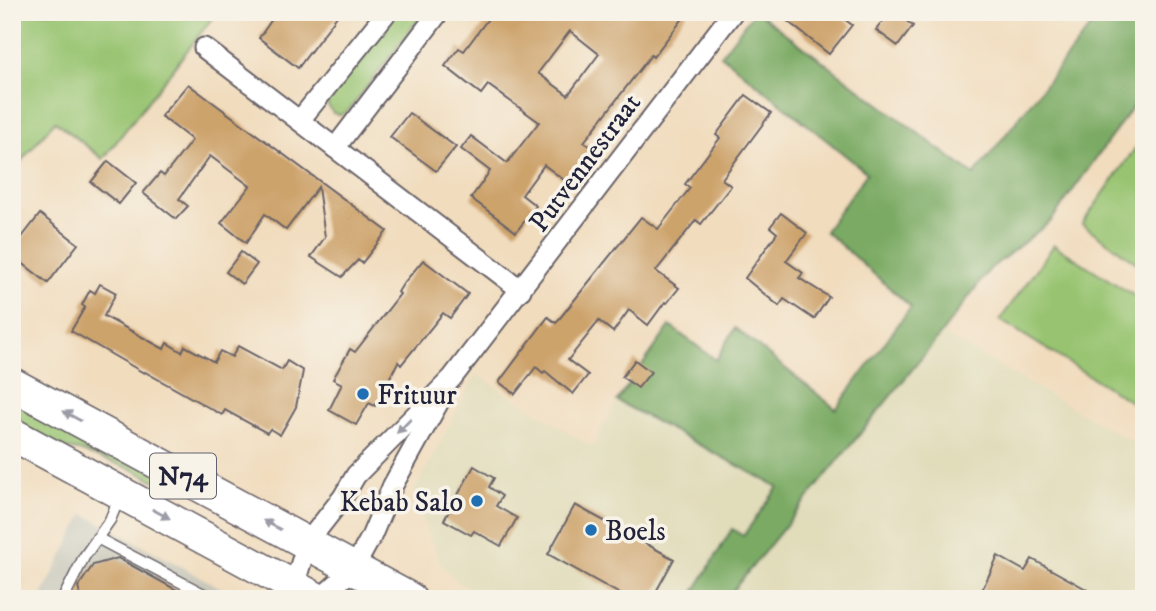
<svg xmlns="http://www.w3.org/2000/svg" width="1156" height="611" viewBox="0 0 1156 611" font-family="'IM FELL DW Pica',serif">
<style>
.built{fill:#e1dcba}
.industrial{fill:#c5c5b8}
.green{fill:#98c471;stroke:#5d7356;stroke-width:2}
.forest{fill:#7aaa63;stroke:#4e664f;stroke-width:2}
.building{fill:#cda36c;fill-rule:evenodd}
.lines{fill:none;stroke-linecap:round;stroke-linejoin:round}
.lane-casing{stroke:#6a6368;stroke-width:13}
.street-casing{stroke:#6a6368;stroke-width:23}
.primary-casing{stroke:#6a6368;stroke-width:35}
.lane{stroke:#fff;stroke-width:10}
.street{stroke:#fff;stroke-width:19}
.primary{stroke:#fff;stroke-width:32}
.oneway{fill:#9c9ca7}
.poi-dot{fill:#1f6fb2;stroke:#f7f3e8;stroke-width:2.5}
.labels{text-anchor:middle;stroke-width:7;stroke-linejoin:round;paint-order:stroke}
.shield{fill:#f7f3e8;stroke:#62616f;stroke-width:2}
.shield-label{font-size:26px;font-weight:bold;fill:#22223b}
.street-label{font-size:28px;fill:#22223b;stroke:#f7f3e8}
.poi-label{font-size:28px;fill:#22223b;stroke:#f7f3e8;text-anchor:start}
</style>
<rect width="100%" height="100%" fill="#f7f3e8"/>
<filter id="ink" filterUnits="userSpaceOnUse"><feTurbulence type="fractalNoise" baseFrequency=".0143" numOctaves="2"/><feDisplacementMap in="SourceGraphic" scale="14" xChannelSelector="R" yChannelSelector="G"/><feConvolveMatrix kernelMatrix="1 2 1 2 8 2 1 2 1" color-interpolation-filters="sRGB"/></filter>
<filter id="wash" filterUnits="userSpaceOnUse"><feTurbulence type="fractalNoise" baseFrequency=".00686" numOctaves="4" result="noise"/><feDisplacementMap in="SourceGraphic" scale="28" xChannelSelector="R" yChannelSelector="G"/><feGaussianBlur stdDeviation="1.57" result="paint"/><feColorMatrix in="noise" values="0 0 0 0 0 0 0 0 0 0 0 0 0 0 0 0 0 1.4 0 .05"/><feComposite in="paint" operator="in"/></filter>
<g filter="url(#wash)">
<rect width="100%" height="100%" fill="#f1dcbd"/>
<g class="built">
<polygon points="941,334 1144,448 1144,599 726,599"/>
<polygon points="476,374 592,447 617,401 778,487 742,536 731,530 690,599 489,599 459,583 441,565 423,521 415,490"/>
</g>
<polygon class="industrial" points="84,514 241,599 40,599"/>
<g class="green">
<polygon points="12,12 217,12 103,159 55,121 12,172"/>
<polygon points="395,12 424,12 349,110 341,115 333,113 327,104 328,98"/>
<polygon points="1144,136 1144,268 1082,224"/>
<polygon points="1054,245 1144,302 1144,410 1000,320"/>
<polygon points="12,394 159,475 155,481 132,469 79,451 63,448 12,421"/>
</g>
<polygon class="forest" points="754,12 757,12 974,175 1102,12 1144,12 1144,91 1051,221 990,269 941,334 726,599 690,599 732,529 743,536 778,487 617,401 670,326 716,360 735,328 836,409 911,307 825,231 867,173 721,55"/>
<g id="blocks">
<g class="building">
<polygon points="277,12 340,12 298,68 259,38"/>
<path d="M 493,12 L 688,12 L 653,57 L 651,55 L 584,142 L 596,150 L 568,183 L 544,165 L 522,195 L 536,206 L 516,232 L 471,198 L 490,171 L 461,149 L 471,136 L 507,163 L 539,122 L 488,85 L 481,94 L 445,66 L 459,48 L 464,51 ZM 570,31 L 599,54 L 568,95 L 538,73 Z"/>
<polygon points="776,12 835,12 852,25 829,54"/>
<polygon points="890,12 895,12 913,26 898,46 876,30"/>
<polygon points="188,84 387,231 362,263 358,260 342,277 311,257 325,237 318,187 286,230 265,214 246,243 221,223 250,186 210,156 179,199 188,206 176,219 143,193 160,173 164,176 192,140 161,116"/>
<polygon points="746,95 771,113 722,179 731,186 701,224 696,220 656,271 679,288 667,303 665,302 648,325 629,310 613,332 599,321 568,360 588,375 573,394 545,371 543,373 536,367 515,394 499,382 548,317 556,323 641,217 658,229 690,188 685,184 720,138 716,135"/>
<polygon points="409,113 456,147 436,171 390,137"/>
<polygon points="108,161 136,183 119,204 91,182"/>
<polygon points="781,213 807,233 786,261 803,273 799,278 829,297 814,319 784,299 779,306 745,278 777,233 770,227"/>
<polygon points="40,214 78,244 48,283 12,255 12,250"/>
<polygon points="241,252 257,264 242,284 226,272"/>
<polygon points="423,260 468,294 450,318 443,313 401,365 398,362 375,406 369,403 356,425 329,410 342,384 333,379 350,349 355,352 400,294 398,292 403,284"/>
<polygon points="100,284 116,293 104,316 164,349 167,343 182,352 185,346 214,362 220,351 232,357 238,346 282,370 287,361 303,371 296,407 280,435 270,429 267,433 225,410 222,415 145,372 144,373 71,331 85,307 82,305 90,290 95,293"/>
<polygon points="635,360 651,372 638,388 622,377"/>
<polygon points="474,466 494,478 489,487 502,496 496,506 517,518 501,546 474,531 471,535 444,520"/>
<polygon points="575,505 674,559 652,599 629,599 548,554"/>
<polygon points="998,556 1025,571 1032,559 1104,599 998,599 982,590"/>
<polygon points="118,558 193,599 81,599 78,587 93,565"/>
</g>
</g>
</g>
<g filter="url(#ink)">
<use href="#blocks" fill-opacity="0" stroke="#6a6368" stroke-width="2"/>
<g class="lines">
<defs>
<g id="lane">
<polyline points="97,538 213,599"/>
<polyline points="63,599 84,557 110,520 120,496"/>
</g>
<g id="street">
<polyline points="204,48 521,290"/>
<polyline points="300,120 387,12"/>
<polyline points="335,148 439,12"/>
<polyline points="294,586 307,543 343,497 356,475 452,378 733,12"/>
<polyline points="320,599 354,568 371,537 393,485 441,398"/>
</g>
<g id="primary">
<polyline points="12,384 410,599"/>
<polyline points="12,434 317,599"/>
</g>
</defs>
<use href="#lane" class="lane-casing"/>
<use href="#street" class="street-casing"/>
<use href="#primary" class="primary-casing"/>
<use href="#lane" class="lane"/>
<use href="#street" class="street"/>
<use href="#primary" class="primary"/>
</g>
<defs><path id="oneway-solid" d="M-6-.8H1V-3.2L6.5 0L1 3.2V.8H-6Z" transform="scale(1.75)"/></defs>
<g class="oneway">
<use href="#oneway-solid" transform="translate(72 416) rotate(-151)"/>
<use href="#oneway-solid" transform="translate(404 426) rotate(135)"/>
<use href="#oneway-solid" transform="translate(161 514) rotate(28)"/>
<use href="#oneway-solid" transform="translate(272 525) rotate(-152)"/>
</g>
</g>
<g class="poi-dot">
<circle cx="363" cy="394" r="7"/>
<circle cx="477" cy="501" r="7"/>
<circle cx="591" cy="530" r="7"/>
</g>
<g class="labels">
<rect class="shield" x="150" y="453.5" width="66" height="45" rx="5"/>
<g class="shield-label">
<text x="183" y="485">N74</text>
</g>
<g class="street-label">
<text transform="translate(584 162) rotate(-53)" y="10">Putvennestraat</text>
</g>
<g class="poi-label">
<text x="377" y="404">Frituur</text>
<text x="463" y="511" text-anchor="end">Kebab Salo</text>
<text x="605" y="540">Boels</text>
</g>
</g>
<rect width="1156" height="611" fill="none" stroke="#f7f3e8" stroke-width="42"/>
</svg>
